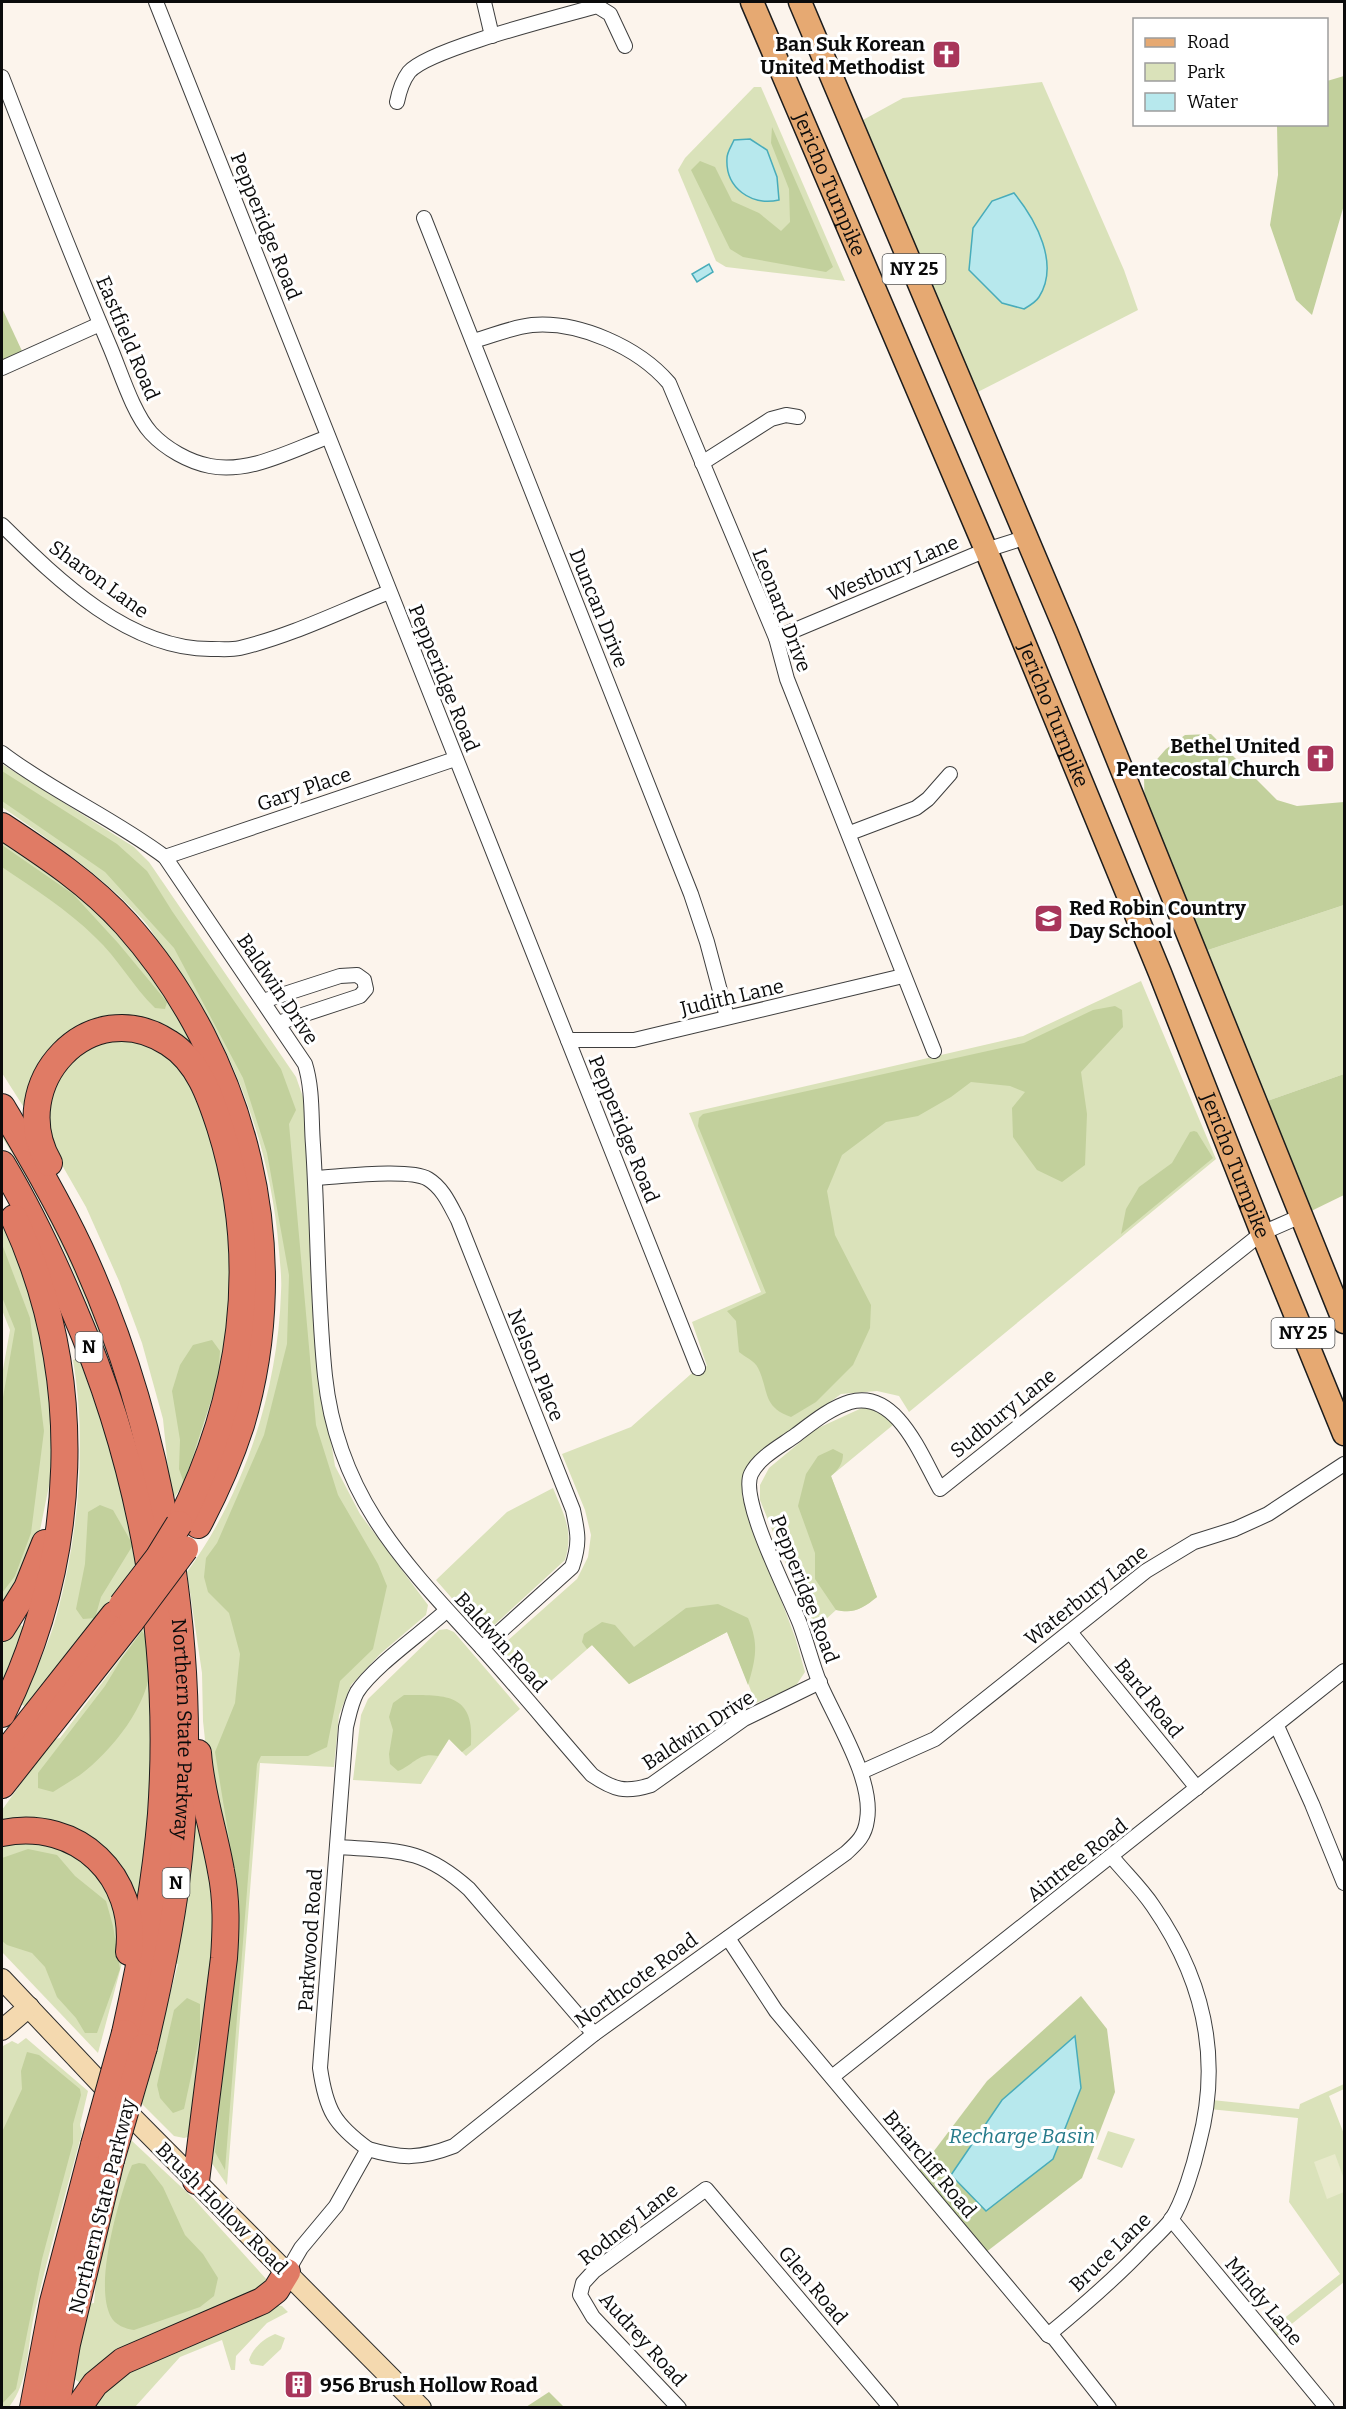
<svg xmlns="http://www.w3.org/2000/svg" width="1346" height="2409" viewBox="0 0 1346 2409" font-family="Bitter,serif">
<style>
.green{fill:#dae2ba}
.forest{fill:#c2d09c}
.pitch{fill:#e8eacb}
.water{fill:#b7e8ed;stroke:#48acba;stroke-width:1.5}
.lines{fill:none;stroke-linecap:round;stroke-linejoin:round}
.minor-casing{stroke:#3e3e3e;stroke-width:16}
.secondary-casing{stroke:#2d2d2d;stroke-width:22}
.primary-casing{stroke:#1c1c1c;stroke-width:25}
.motorway-casing{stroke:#1c1c1c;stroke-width:28}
.minor{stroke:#fff;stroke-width:14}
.secondary{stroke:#f4d9af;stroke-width:20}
.primary{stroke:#e6a972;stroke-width:22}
.motorway{stroke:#e07b65;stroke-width:26}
.motorway-bridge-casing{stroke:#1c1c1c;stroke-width:28;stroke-linecap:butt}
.motorway-bridge{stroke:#e07b65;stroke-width:26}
.labels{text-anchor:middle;stroke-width:6;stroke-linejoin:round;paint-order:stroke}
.shield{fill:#fff;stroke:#545454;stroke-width:1.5}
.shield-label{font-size:18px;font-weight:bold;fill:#0b0b0b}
.poi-label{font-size:20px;font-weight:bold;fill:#0b0b0b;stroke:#fff;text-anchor:end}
.street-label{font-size:20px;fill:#0b0b0b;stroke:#fff}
.water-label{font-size:21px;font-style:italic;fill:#267b8b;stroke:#fff}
</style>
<rect width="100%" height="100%" fill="#fcf4ec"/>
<g class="green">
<polygon points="1042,82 1124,270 1138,310 968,397 852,126 903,98"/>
<polygon points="754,87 761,87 845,281 726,267 716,261 678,170 685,158"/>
<path d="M 2,764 L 134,847 L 149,862 L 296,1077 L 304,1100 L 322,1388 L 335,1466 L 360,1514 L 428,1605 L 426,1615 L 380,1654 L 351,1685 L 339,1715 L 334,1767 L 260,1763 L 227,2185 L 211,2162 L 234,1951 L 208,1768 L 203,1721 L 202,1673 L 187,1572 C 245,1492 278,1390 281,1292 C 282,1278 280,1264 279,1251 C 273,1172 250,1096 213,1026 C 198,999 182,975 164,950 C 157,940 151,929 143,920 C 102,875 52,842 2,807 Z"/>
<polygon points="2,836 23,848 123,935 160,984 197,1045 195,1057 84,1029 31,1102 23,1106 2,1073"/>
<polygon points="1344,905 1344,1074 1256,1105 1196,954"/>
<polygon points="1141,981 1216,1159 909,1412 899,1396 877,1391 841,1394 750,1461 743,1475 742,1496 795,1637 805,1672 795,1687 756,1703 727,1632 629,1684 592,1645 536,1694 504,1657 502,1650 506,1642 577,1579 588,1557 591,1535 585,1510 562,1454 631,1427 691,1374 707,1366 692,1322 761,1292 689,1113 1023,1036"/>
<polygon points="125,1039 150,1042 172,1055 191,1078 218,1156 230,1232 232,1314 218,1379 192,1462 184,1483 174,1498 171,1498 163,1419 142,1343 119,1281 86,1207 50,1144 46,1111 57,1078 76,1056 99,1044"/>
<path d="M 2,1129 L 59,1230 L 88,1292 L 109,1359 C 80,1281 47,1207 2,1137 Z"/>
<polygon points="2,1219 16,1245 47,1359 53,1466 37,1545 2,1613 2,1375 10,1330 2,1310"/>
<path d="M 79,1358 C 100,1418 123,1478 137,1540 C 156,1628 161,1741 153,1831 C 150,1861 145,1891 141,1921 C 138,1912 137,1902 134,1894 C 131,1887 126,1880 122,1874 C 95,1831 51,1812 2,1820 L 2,1810 L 53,1739 L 60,1738 L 146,1625 L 136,1563 L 101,1613 L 28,1708 L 21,1704 C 33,1675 49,1645 57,1614 C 79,1533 87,1443 73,1360 Z"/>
<path d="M 864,1407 C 878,1410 885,1413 893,1425 L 831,1476 L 877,1597 C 863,1608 855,1614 836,1610 L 813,1631 L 760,1500 L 760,1485 L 769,1468 L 816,1429 Z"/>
<path d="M 553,1488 C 564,1515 574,1531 565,1560 L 492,1627 L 484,1629 L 477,1627 L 436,1580 L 507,1512 Z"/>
<polygon points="16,1622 25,1628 2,1688 2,1643"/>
<polygon points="447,1629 454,1632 520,1709 466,1756 449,1739 421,1784 353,1780 361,1715 368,1699 439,1630"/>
<polygon points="195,1788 220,1910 192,2136 184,2138 174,2136 141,2103 178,1964 174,1963"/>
<polygon points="20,1838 88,1856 115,1891 122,1963 98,2053 2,1952 2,1843"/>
<path d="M 26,2038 L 88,2091 L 80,2125 L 82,2133 C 66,2192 49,2251 35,2311 C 27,2343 30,2381 9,2407 L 2,2408 L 2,2058 L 3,2046 L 12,2041 L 18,2044 Z"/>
<polygon points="1344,2084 1344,2089 1329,2096 1344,2134 1344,2282 1273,2339 1267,2332 1340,2274 1289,2202 1298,2118 1209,2109 1212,2100 1299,2109 1300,2104"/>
<polygon points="1108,2131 1135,2139 1122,2168 1097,2159"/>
<polygon points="131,2140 193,2198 267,2280 261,2286 264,2292 83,2385 73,2378 88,2304 94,2303 97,2269"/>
<polygon points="272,2305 282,2306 288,2312 267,2323 236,2356 235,2370 231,2370 222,2340 180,2357 135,2407 89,2408 133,2365"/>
<path d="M 275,2334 L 285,2338 L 281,2349 L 263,2366 L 251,2364 L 249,2360 C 253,2348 263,2339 275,2334 Z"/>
</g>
<g class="forest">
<polygon points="1344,76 1344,205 1312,315 1296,300 1270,225 1278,175 1277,125 1326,124 1327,81"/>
<polygon points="772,127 833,267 826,272 743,257 730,249 691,170 700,161 715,167 732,201 759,213 781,231 790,222 789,189 771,143"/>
<polygon points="2,308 22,351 2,361"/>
<polygon points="1211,734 1277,800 1297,806 1344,802 1344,905 1196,954 1145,829 1144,774 1166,749 1185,735"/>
<polygon points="2,771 117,844 147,871 172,911 281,1069 296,1110 289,1124 316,1425 338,1495 378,1564 387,1586 373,1649 340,1681 327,1747 308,1756 261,1756 257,1764 225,2170 215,2152 238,1926 236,1881 215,1752 235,1703 240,1654 229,1613 208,1592 204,1577 206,1558 217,1543 264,1435 287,1344 289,1275 267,1153 243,1078 174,948 105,872 2,801"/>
<path d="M 2,845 L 73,894 L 118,943 L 167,1002 L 165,1009 L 155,1008 C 133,987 118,958 95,937 C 68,910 33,888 2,867 Z"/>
<path d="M 1115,1006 L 1122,1010 L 1123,1027 L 1081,1072 L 1087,1114 L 1085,1165 L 1062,1182 L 1037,1170 L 1013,1137 L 1012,1108 L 1025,1092 L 1010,1086 L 971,1082 L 951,1097 L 918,1116 L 886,1122 L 842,1155 L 827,1191 L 835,1235 L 871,1305 L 870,1328 L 853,1365 L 816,1402 L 791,1417 C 762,1407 769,1390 758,1368 C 755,1361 745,1357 739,1352 L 736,1321 L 727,1311 L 766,1293 L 698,1126 L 699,1118 L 703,1114 L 1024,1043 L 1093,1010 Z"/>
<polygon points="1344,1074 1344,1195 1301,1216 1256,1105"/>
<polygon points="1194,1131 1197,1132 1213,1158 1121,1234 1126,1209 1139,1187 1172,1163 1190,1132"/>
<polygon points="2,1244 30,1318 44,1431 31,1533 15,1576 2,1593 2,1403 15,1329 2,1297"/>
<polygon points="212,1340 220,1351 218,1379 184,1483 179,1469 180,1440 172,1391 180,1365 193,1345"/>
<path d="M 833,1449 L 843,1454 C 843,1464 838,1470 831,1476 L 877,1597 C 863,1608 855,1614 836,1610 L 815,1579 L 815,1553 L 798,1506 L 806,1474 L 818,1456 Z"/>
<polygon points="100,1505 113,1510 133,1545 101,1597 95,1618 83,1619 76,1609 85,1564 88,1512"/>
<path d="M 718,1604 L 748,1618 C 759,1644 756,1658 748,1685 L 727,1632 L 629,1684 L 592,1645 L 587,1649 L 582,1642 L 584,1634 L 602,1622 L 615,1625 L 634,1647 L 686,1608 Z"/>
<path d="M 142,1631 C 172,1678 118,1747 80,1775 C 71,1781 62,1786 53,1792 L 38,1788 L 38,1773 L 105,1686 L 122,1658 Z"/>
<path d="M 404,1695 C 446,1695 475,1693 471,1745 L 462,1752 L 449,1739 L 438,1756 C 418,1752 415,1764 398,1771 L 390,1764 L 389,1754 L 393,1730 L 389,1717 L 393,1703 Z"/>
<polygon points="28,1849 57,1855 75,1876 106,1901 113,1926 120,1969 97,2033 85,2033 76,2018 57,1997 45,1967 32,1953 7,1945 2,1941 2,1858"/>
<polygon points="1081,1996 1107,2029 1115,2092 1082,2178 981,2256 915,2176 987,2081"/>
<polygon points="187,1998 200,2004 200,2035 184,2109 173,2113 160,2098 157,2085 174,2010"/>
<polygon points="27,2052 39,2055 80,2089 81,2095 73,2124 73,2143 42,2259 16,2389 2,2404 2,2132 22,2089 21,2071"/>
<path d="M 139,2163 L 145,2164 L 163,2187 L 185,2235 L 203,2254 L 218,2278 L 214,2296 L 200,2307 L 134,2330 C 126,2329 115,2325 111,2317 C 94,2286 117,2207 128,2175 L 132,2165 Z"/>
<polygon points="549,2392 564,2407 526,2407"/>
</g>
<polygon class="pitch" points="1335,2154 1344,2179 1344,2192 1327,2199 1314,2162"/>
<g class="water">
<path d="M 750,139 L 767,150 L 777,177 L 779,200 C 751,206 725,188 727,158 C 727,152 732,145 734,140 Z"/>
<path d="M 1014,193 C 1036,220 1060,264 1039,297 C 1036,302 1029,306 1024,309 L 1002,303 L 969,270 L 973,228 L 992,201 Z"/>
<polygon points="709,264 713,272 697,282 692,274"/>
<polygon points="1075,2036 1081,2088 1053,2159 986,2211 951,2175 1002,2100"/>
</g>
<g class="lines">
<defs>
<g id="minor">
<polyline points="156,2 698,1368"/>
<polyline points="484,2 492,36"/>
<path d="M 2,77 C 37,168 72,258 110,347 C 121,373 133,413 151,433 C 166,449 189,462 210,466 C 249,474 292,450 328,437"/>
<path d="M 397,102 C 399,92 403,80 409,72 C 428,49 562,16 597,6 L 610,14 L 625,46"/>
<polyline points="424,218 691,894 707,942 727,1017"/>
<path d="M 473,341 C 492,336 512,327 532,325 C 579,321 638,347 669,383 L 776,638 L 787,679 L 934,1051"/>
<polyline points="2,368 100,324"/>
<polyline points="702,463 771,419 786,415 798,417"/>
<path d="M 2,525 C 58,580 129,650 212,649 C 221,649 231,650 240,648 C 291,636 341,611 389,592"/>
<polyline points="776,638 986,550 1027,537"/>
<path d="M 2,753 C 53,792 113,818 165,857 L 305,1064 C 313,1089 311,1120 313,1145 C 318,1222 317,1300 325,1376 C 338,1497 404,1563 482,1648 C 520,1690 555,1733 592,1775 C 614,1790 625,1793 651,1785 L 744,1719 L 820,1682"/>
<polyline points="850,833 916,808 928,799 950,774"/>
<polyline points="165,857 455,759"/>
<polyline points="263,1001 340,976 357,975 364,980 366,989 360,996 278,1023"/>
<polyline points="568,1040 634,1040 903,976"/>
<path d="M 315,1178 C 339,1177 409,1168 428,1179 C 443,1188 450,1205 458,1220 L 573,1510 C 578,1533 580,1543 572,1567 L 482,1648"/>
<polyline points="1070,1632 1197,1788"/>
<polyline points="1277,1726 1312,1804 1344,1883"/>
<polyline points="861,1772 935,1739 1146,1571 1194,1542 1235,1529 1268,1514 1344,1464"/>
<path d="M 337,1847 C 397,1851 422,1847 469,1889 L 594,2034"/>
<polyline points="728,1938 776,2011 1048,2335 1054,2338 1109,2408"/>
<polyline points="832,2077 1344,1671"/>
<path d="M 368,2149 C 402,2159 420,2159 454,2146 L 594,2034 L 846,1853 C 857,1843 865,1836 867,1820 C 874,1780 836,1721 820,1684 C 812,1664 807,1643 800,1624 C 789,1595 739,1500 751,1474 C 759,1457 781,1446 796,1435 C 812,1423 830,1408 850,1402 C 897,1389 921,1456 940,1489 L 1262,1233 L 1301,1216"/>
<polyline points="1171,2219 1327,2408"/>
<path d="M 287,2272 L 301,2248 L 336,2206 L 368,2149 C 334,2124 326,2110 320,2068 L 346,1727 C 349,1715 351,1703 357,1692 C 374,1666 422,1633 446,1611"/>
<path d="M 1048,2335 C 1082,2307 1115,2279 1146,2246 C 1154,2238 1164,2229 1171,2220 C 1183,2202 1194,2165 1199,2143 C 1222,2057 1203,1978 1153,1906 C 1141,1888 1125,1873 1112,1857"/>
<polyline points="679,2408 593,2317 580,2295 583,2283 594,2271 706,2189 891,2408"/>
</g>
<g id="secondary">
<polyline points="2,1979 135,2120 421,2408"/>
<polyline points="2,2030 29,2007"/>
</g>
<g id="primary">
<path id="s1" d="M 752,2 L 986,550 L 1160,973 L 1262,1233 L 1344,1434"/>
<polyline points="800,2 1066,631 1344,1322"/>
</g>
<g id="motorway">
<path d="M 2,826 C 46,855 90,884 126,924 C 246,1059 293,1251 241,1425 C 230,1459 215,1493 198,1525"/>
<path id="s2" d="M 2,1107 C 29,1153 57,1200 80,1249 C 168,1438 203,1676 176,1883 C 169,1938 157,1992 144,2047"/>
<path d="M 49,1163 C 4,1084 90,991 169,1043 C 198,1061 210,1096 220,1127 C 263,1263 242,1398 179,1524"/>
<path d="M 2,1164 C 30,1211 53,1260 74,1310 C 143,1470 173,1641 161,1814 C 155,1888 141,1961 125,2033"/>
<polyline points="2,1628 27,1588 45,1543"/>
<path d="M 2,1714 C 79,1558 87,1377 14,1218"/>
<polyline points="2,1757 114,1615"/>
<polyline points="2,1785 132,1620"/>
<path d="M 2,1833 C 78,1818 138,1876 129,1952"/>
<path d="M 196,2181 L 224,1958 C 226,1929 227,1900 221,1871 C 214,1831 201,1794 198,1753"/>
<polyline points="33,2408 53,2302 94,2145"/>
<polyline points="56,2408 67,2344 111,2160"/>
<polyline points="78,2408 95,2384 123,2361 262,2301 276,2290 287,2272"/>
</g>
</defs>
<use href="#minor" class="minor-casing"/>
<use href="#secondary" class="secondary-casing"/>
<use href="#primary" class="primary-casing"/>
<use href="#motorway" class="motorway-casing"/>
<use href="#minor" class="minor"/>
<use href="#secondary" class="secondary"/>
<use href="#primary" class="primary"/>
<use href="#motorway" class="motorway"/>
<defs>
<g id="motorway-bridge">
<polyline points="122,1605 158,1558 179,1524"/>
<polyline points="132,1620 185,1549"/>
<polyline points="94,2145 125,2033"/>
<polyline points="111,2160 144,2047"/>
</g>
</defs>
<use href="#motorway-bridge" class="motorway-bridge-casing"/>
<use href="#motorway-bridge" class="motorway-bridge"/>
</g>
<defs>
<symbol id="church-square" viewBox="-11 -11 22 22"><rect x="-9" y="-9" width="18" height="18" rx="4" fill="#a8365b" stroke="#fff"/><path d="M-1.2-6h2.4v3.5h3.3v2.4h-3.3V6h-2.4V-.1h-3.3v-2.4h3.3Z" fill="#fff"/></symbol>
<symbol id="school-square" viewBox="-11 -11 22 22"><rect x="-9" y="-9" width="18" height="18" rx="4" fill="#a8365b" stroke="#fff"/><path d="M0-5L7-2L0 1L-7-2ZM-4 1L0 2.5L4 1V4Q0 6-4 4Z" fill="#fff"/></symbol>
<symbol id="building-square" viewBox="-11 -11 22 22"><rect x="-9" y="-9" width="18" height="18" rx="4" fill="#a8365b" stroke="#fff"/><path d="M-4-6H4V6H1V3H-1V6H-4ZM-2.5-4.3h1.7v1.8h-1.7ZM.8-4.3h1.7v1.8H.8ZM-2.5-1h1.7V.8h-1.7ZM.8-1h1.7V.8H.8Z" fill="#fff"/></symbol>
</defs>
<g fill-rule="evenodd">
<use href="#church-square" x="930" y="38" width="33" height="33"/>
<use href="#church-square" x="1304" y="742" width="33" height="33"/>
<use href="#school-square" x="1032" y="902" width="33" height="33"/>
<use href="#building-square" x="282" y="2368" width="33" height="33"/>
</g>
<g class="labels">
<g class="shield">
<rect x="882.5" y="254" width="63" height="30" rx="4.5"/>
<rect x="1271.5" y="1318" width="63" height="30" rx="4.5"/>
<rect x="75.5" y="1332" width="27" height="30" rx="4.5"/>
<rect x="162.5" y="1868" width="27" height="30" rx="4.5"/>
</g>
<g class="shield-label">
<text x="914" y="275">NY 25</text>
<text x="1303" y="1339">NY 25</text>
<text x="89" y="1353">N</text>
<text x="176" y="1889">N</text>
</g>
<g class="poi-label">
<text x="925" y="51">Ban Suk Korean<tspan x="925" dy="23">United Methodist</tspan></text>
<text x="1300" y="753">Bethel United<tspan x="1300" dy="23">Pentecostal Church</tspan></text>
<text x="1069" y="915" text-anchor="start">Red Robin Country<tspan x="1069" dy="23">Day School</tspan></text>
<text x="320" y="2392" text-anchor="start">956 Brush Hollow Road</text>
</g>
<g class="street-label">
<text dy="7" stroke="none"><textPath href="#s1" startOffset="198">Jericho Turnpike</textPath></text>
<text transform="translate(266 226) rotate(68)" y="7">Pepperidge Road</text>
<text transform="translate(128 338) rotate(67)" y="7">Eastfield Road</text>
<text transform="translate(893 568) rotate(-23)" y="7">Westbury Lane</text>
<text transform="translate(99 579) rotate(36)" y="7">Sharon Lane</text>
<text transform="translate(599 608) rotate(68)" y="7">Duncan Drive</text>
<text transform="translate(782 610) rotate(69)" y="7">Leonard Drive</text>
<text transform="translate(444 678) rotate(68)" y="7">Pepperidge Road</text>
<text dy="7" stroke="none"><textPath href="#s1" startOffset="774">Jericho Turnpike</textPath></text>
<text transform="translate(304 789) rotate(-19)" y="7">Gary Place</text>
<text transform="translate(278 989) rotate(56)" y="7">Baldwin Drive</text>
<text transform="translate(732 997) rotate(-13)" y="7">Judith Lane</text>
<text transform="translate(624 1129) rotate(68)" y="7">Pepperidge Road</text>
<text dy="7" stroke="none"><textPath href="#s1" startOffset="1260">Jericho Turnpike</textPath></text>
<text transform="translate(536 1365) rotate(68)" y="7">Nelson Place</text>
<text transform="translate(1003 1413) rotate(-39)" y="7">Sudbury Lane</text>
<text transform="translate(805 1589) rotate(69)" y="7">Pepperidge Road</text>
<text transform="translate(1086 1595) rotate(-38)" y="7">Waterbury Lane</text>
<text transform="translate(501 1642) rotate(48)" y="7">Baldwin Road</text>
<text transform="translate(1149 1698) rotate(51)" y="7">Bard Road</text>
<text dy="7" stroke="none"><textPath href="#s2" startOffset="657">Northern State Parkway</textPath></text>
<text transform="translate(698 1730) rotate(-33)" y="7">Baldwin Drive</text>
<text transform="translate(1077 1860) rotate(-38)" y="7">Aintree Road</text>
<text transform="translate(310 1940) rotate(-86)" y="7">Parkwood Road</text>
<text transform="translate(636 1980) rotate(-36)" y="7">Northcote Road</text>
<text transform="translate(930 2164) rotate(50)" y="7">Briarcliff Road</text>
<text transform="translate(102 2206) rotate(-76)" y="7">Northern State Parkway</text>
<text transform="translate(222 2208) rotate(45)" y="7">Brush Hollow Road</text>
<text transform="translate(628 2224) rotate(-38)" y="7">Rodney Lane</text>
<text transform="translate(1110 2252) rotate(-44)" y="7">Bruce Lane</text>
<text transform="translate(813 2285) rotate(50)" y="7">Glen Road</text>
<text transform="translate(1264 2301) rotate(50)" y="7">Mindy Lane</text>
<text transform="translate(643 2339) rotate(48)" y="7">Audrey Road</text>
</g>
<g class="water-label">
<text x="1022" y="2143">Recharge Basin</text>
</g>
</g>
<rect width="1346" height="2409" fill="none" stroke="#0b0b0b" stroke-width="6"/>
<rect x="1133" y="18" width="195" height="108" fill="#ffffff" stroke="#9d9d9d" stroke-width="1.5"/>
<rect x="1145" y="38" width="30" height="9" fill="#e6a972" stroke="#9d9d9d" stroke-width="1.5"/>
<text x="1187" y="48" font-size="18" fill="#0b0b0b">Road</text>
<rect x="1145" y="63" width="30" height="18" fill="#dae2ba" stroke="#9d9d9d" stroke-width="1.5"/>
<text x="1187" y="78" font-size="18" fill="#0b0b0b">Park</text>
<rect x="1145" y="93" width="30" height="18" fill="#b7e8ed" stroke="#9d9d9d" stroke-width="1.5"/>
<text x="1187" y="108" font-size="18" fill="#0b0b0b">Water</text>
</svg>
